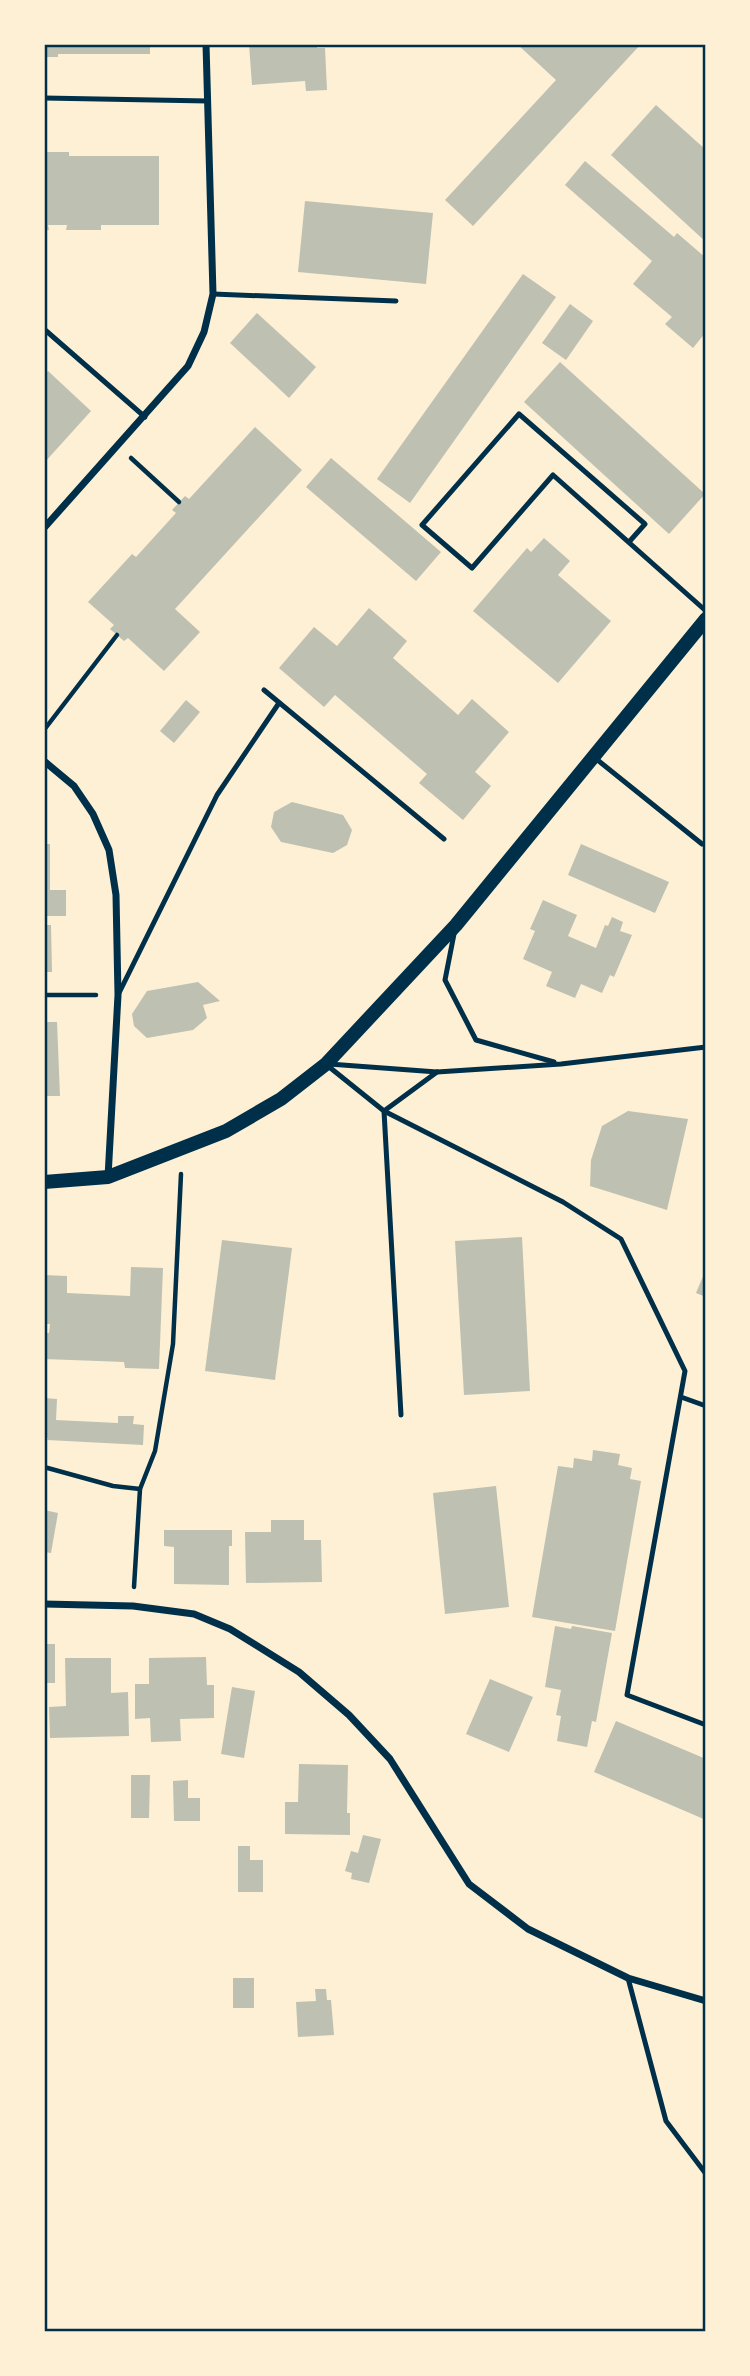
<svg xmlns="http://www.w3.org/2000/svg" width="750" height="2376" viewBox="0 0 750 2376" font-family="'Noto Serif',serif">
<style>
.building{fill:#bec0b2}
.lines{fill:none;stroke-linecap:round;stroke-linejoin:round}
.path{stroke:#003049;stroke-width:4.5}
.service{stroke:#003049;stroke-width:5}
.minor{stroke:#003049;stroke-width:7}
.secondary{stroke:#003049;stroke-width:14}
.neatline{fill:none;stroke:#003049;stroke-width:2.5}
</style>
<rect width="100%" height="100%" fill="#fdf0d5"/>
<g class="building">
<polygon points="44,44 150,44 150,54 58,54 58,57 44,57"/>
<polygon points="249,44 317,44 317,48 325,48 327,90 306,91 305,81 252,85"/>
<polygon points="517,44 641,44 473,226 445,200 556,80"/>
<polygon points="656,105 706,150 706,242 611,155"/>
<polygon points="44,152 69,152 69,156 159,156 159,225 101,225 101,230 66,230 67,225 48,225 49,230 44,230"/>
<polygon points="585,161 674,237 677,233 706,258 706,332 693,348 665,324 672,317 633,284 652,261 565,185"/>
<polygon points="305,201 433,213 426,284 298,272"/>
<polygon points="523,274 556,297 410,503 377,479"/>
<polygon points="570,304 593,321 566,360 542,343"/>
<polygon points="257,313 316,367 289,398 230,343"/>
<polygon points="560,362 705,494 669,534 524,402"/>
<polygon points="48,371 91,411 44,463 44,375"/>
<polygon points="255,427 302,470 175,609 200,632 164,671 128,638 124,641 110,629 114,625 88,602 132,554 136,557 176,513 172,510 185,496 189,499"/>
<polygon points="331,458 441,552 416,581 306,487"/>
<polygon points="544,538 570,561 558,575 611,621 558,683 473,611 527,548 531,552"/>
<polygon points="369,608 407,641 393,658 458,715 472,699 509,732 475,772 491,786 463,820 419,783 427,774 335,695 324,707 279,668 314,627 337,646"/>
<polygon points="186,700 200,712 174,743 160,731"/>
<polygon points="292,802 343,815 352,830 347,845 333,853 281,842 271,827 274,812"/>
<polygon points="44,844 50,844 50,890 66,890 66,916 44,916"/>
<polygon points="581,844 669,882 655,913 568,875"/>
<polygon points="543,900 577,915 568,936 596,948 605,925 608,926 612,917 623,922 620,931 632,935 614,977 610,975 602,993 581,984 575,998 546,986 552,972 523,959 535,931 530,929"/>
<polygon points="44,925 51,925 52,972 44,972"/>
<polygon points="198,982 220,1001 203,1005 207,1018 193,1030 147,1038 134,1026 132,1014 147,991"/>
<polygon points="44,1022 57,1022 60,1096 44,1096"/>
<polygon points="628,1111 688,1119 667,1210 590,1186 591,1160 602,1126"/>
<polygon points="522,1237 530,1391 464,1395 455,1241"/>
<polygon points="222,1240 292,1248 275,1380 205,1371"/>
<polygon points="131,1267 163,1268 159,1369 125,1368 124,1362 44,1359 44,1333 49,1333 50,1324 44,1324 44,1275 67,1276 67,1293 130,1296"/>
<polygon points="706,1269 706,1297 696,1293"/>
<polygon points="44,1398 57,1399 56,1420 118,1423 118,1416 134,1416 133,1424 144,1425 143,1445 47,1440 48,1438 44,1438"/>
<polygon points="593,1450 620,1454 618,1465 632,1468 630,1479 641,1481 615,1631 532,1617 558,1466 573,1468 574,1458 592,1461"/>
<polygon points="496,1486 509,1607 445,1614 433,1493"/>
<polygon points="44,1510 58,1513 51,1553 44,1552"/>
<polygon points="271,1520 304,1520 304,1540 321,1540 322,1582 246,1583 245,1532 271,1532"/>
<polygon points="164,1530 232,1530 232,1546 229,1546 229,1585 174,1584 174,1547 164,1546"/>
<polygon points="555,1626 571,1629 572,1626 612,1633 596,1722 592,1721 587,1747 557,1741 561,1716 556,1715 561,1690 545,1687"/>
<rect x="44" y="1644" width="11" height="39"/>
<polygon points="206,1657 207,1685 214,1685 214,1718 180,1719 181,1741 151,1742 150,1718 135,1719 135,1684 149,1684 149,1658"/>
<polygon points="65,1658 111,1658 111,1693 128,1692 129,1736 50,1738 49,1707 66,1706"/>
<polygon points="490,1679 533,1697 509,1752 466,1734"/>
<polygon points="232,1687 255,1691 244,1758 221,1754"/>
<polygon points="616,1721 706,1759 706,1820 594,1772"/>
<polygon points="299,1764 348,1765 347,1813 350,1813 350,1835 285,1834 285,1802 298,1802"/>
<polygon points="131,1775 150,1775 149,1818 131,1818"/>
<polygon points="188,1780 188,1798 200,1798 200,1821 174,1821 173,1781"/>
<polygon points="363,1835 381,1839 369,1883 351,1879 352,1873 345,1871 351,1851 358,1853"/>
<polygon points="238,1846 250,1846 250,1860 263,1860 263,1892 238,1892"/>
<rect x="233" y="1978" width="21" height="30"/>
<polygon points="315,1989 326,1989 327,2000 331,2000 334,2035 298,2037 296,2002 316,2001"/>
</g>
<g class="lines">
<g class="path">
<polyline points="131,458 179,502"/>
<polyline points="44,730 117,635"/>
<polyline points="44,995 96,995"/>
<polyline points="44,1467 113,1486 140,1489"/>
<polyline points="134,1587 140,1489 155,1451 173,1344 181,1174"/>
</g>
<g class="service">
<polyline points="44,98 208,101"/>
<polyline points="213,294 396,301"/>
<polyline points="44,329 145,417"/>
<polyline points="629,542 645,524 519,414 422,525 472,568 553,475 706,611"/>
<polyline points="264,690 444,839"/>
<polyline points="595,758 702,844"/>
<polyline points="454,934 445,980 476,1040 554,1062"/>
<polyline points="119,993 217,795 279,703"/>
<polyline points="329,1064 437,1072 561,1064 706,1047"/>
<polyline points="328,1066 384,1111 563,1202 621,1239 685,1371 627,1695 706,1725"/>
<polyline points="681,1397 706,1406"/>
<polyline points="401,1415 384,1111 437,1072"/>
<polyline points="628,1978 666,2121 706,2174"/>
</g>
<g class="minor">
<polyline points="44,528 188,366 204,332 213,294 206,44"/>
<polyline points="44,761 74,786 93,814 109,850 116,895 118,995 108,1177"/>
<polyline points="44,1604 133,1606 194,1614 230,1629 299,1672 349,1715 390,1759 469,1884 528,1929 628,1978 706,2001"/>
</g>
<polyline class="secondary" points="44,1182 108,1177 226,1131 281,1099 326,1064 456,925 706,619"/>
</g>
<rect width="750" height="2376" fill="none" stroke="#fdf0d5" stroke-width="91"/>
<rect x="46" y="46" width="658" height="2284" class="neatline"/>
</svg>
